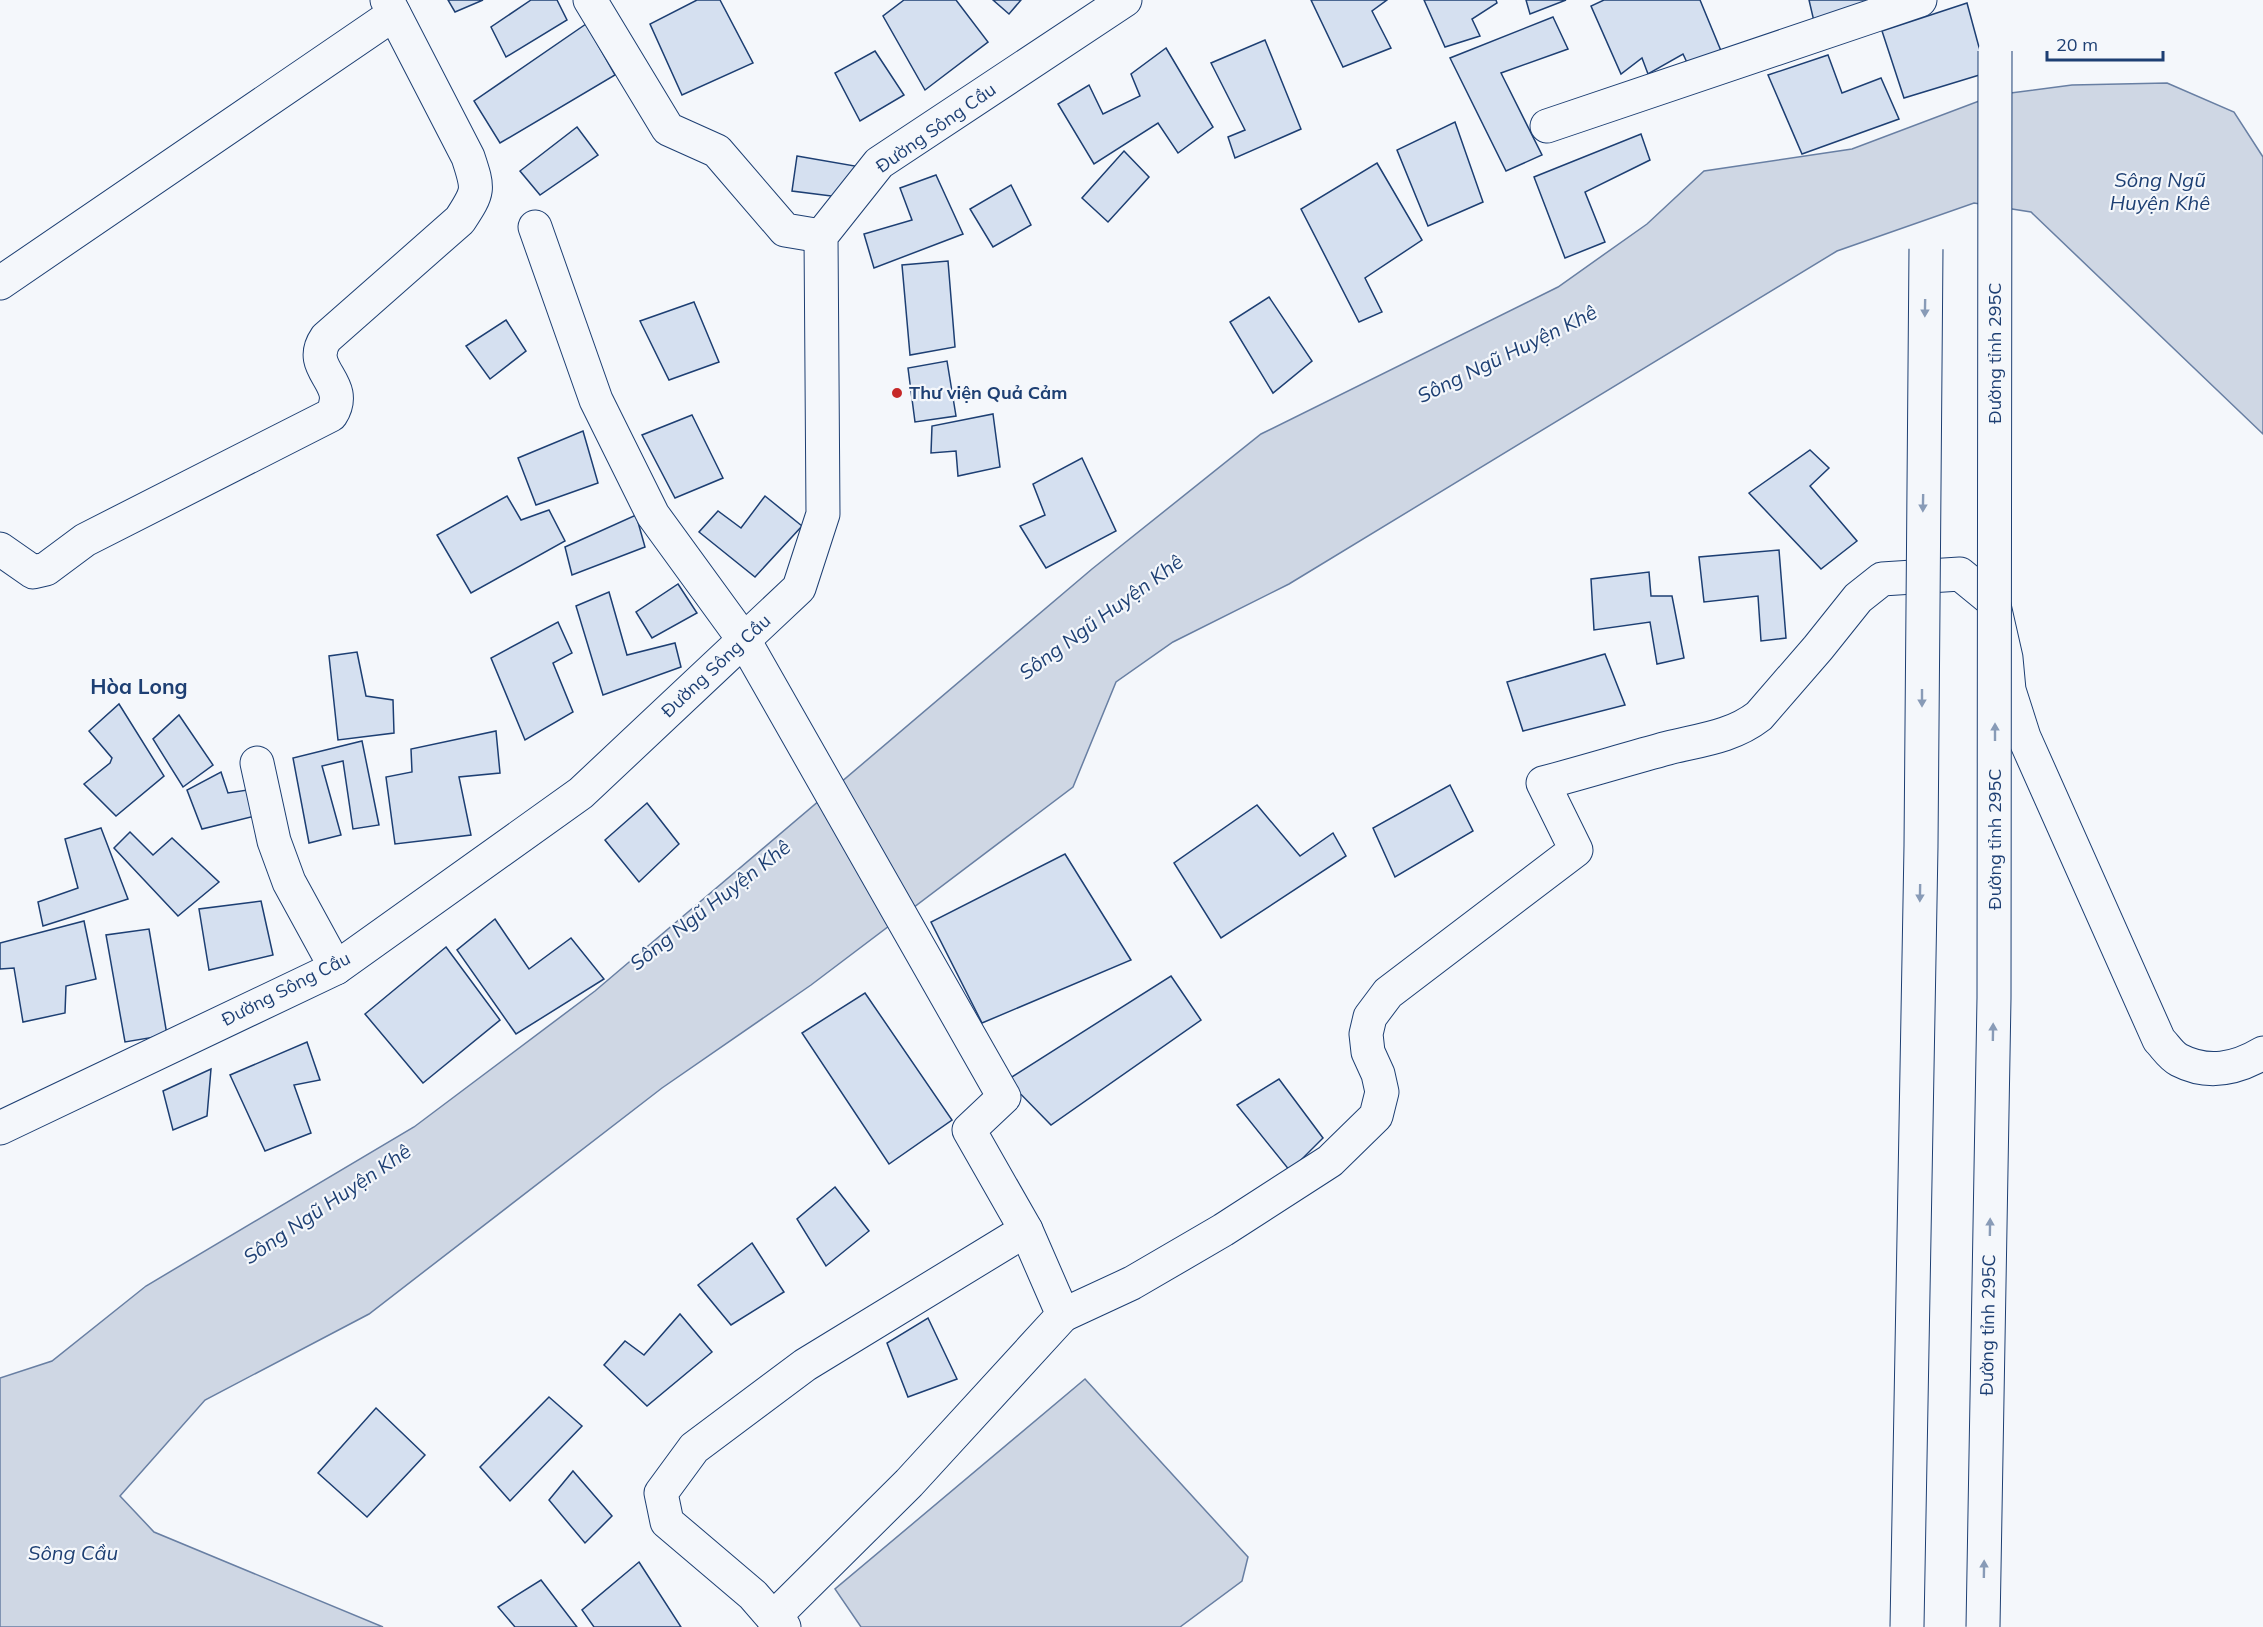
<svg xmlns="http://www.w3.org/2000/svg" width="2263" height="1627" viewBox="0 0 2263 1627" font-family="Mulish,sans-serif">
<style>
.water{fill:#cfd7e4;stroke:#687fa3;stroke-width:1.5}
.building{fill:#d5e0f0;stroke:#1d3f73;stroke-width:1.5}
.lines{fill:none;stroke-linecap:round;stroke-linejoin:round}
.minor-casing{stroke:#1d3f73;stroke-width:35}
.secondary-casing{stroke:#1d3f73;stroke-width:35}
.minor{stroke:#f4f7fb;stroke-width:33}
.secondary{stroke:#f4f7fb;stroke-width:33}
.primary-bridge-casing{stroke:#1d3f73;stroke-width:35;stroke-linecap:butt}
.primary-bridge{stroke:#f4f7fb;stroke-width:33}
.oneway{fill:#889bb7}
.poi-dot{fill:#c62828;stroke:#f4f7fb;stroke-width:2}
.labels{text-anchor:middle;stroke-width:4.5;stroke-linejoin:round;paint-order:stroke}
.street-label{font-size:18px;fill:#1d3f73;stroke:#f4f7fb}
.poi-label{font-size:18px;font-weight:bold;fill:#1d3f73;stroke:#f4f7fb;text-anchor:start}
.water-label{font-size:20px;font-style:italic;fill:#1d3f73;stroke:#f4f7fb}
.quarter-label{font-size:21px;font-weight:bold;fill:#1d3f73;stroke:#f4f7fb}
</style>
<rect width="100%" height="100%" fill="#f4f7fb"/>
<g class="water">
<polygon points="2167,83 2234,112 2263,157 2263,434 2031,212 1974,203 1837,251 1289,584 1173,642 1116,682 1073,787 811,985 662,1088 369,1314 205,1400 120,1496 154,1532 383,1627 0,1627 0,1378 52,1361 146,1286 414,1127 595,991 1092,569 1261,434 1558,287 1647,224 1704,171 1852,149 1995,95 2072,85"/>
<polygon points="1085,1379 1248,1557 1242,1581 1180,1627 861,1627 835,1589"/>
</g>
<g class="building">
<polygon points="448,0 483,0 455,12"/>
<polygon points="531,0 557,0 567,20 506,57 491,27"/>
<polygon points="697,0 720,0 753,63 682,95 650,24"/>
<polygon points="904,0 956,0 988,42 925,90 883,16"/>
<polygon points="993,0 1021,0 1009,14"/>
<polygon points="1311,0 1387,0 1372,11 1391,48 1343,67"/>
<polygon points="1424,0 1496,0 1497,3 1472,19 1480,36 1445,47"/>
<polygon points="1526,0 1566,0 1530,14"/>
<polygon points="1604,0 1700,0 1726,63 1696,82 1683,54 1648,74 1642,58 1621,74 1591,6"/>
<polygon points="1809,0 1884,0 1816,30"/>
<polygon points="1967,3 1986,73 1904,98 1882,31"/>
<polygon points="1553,17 1568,49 1501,73 1542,155 1506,171 1450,58"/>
<polygon points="586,24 615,75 500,143 474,101"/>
<polygon points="1265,40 1301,129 1235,158 1228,137 1245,130 1211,63"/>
<polygon points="1166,48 1213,127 1178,153 1158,123 1094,164 1058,104 1089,85 1103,114 1140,96 1131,74"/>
<polygon points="875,51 904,95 860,121 835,73"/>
<polygon points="1828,55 1842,93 1881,78 1899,119 1802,154 1768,75"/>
<polygon points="1455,122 1483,202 1428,226 1397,150"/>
<polygon points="577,127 598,155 540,195 520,171"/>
<polygon points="1641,134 1650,160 1585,192 1605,242 1565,258 1534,177"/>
<polygon points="1124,151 1149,177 1108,222 1082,198"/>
<polygon points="797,156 855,166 847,198 792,191"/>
<polygon points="1377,163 1422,240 1365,278 1382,312 1359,322 1301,209"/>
<polygon points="936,175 963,234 874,268 864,234 912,220 900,188"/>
<polygon points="1011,185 1031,225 993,247 970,209"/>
<polygon points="948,261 955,347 910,355 902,265"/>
<polygon points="1269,297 1312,361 1273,393 1230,322"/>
<polygon points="694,302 719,362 669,380 640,321"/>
<polygon points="506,320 526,351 490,379 466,346"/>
<polygon points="947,361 956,416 915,422 908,368"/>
<polygon points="993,414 1000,467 958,476 956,451 931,453 932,426"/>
<polygon points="692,415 723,478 675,498 642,435"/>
<polygon points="583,431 598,483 536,505 518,458"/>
<polygon points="1810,450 1829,468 1810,486 1857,541 1821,569 1749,493"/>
<polygon points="1082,458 1116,531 1046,568 1020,526 1045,515 1033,484"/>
<polygon points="507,496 521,520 549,510 565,541 471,593 437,535"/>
<polygon points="765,496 802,526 755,577 699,532 718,511 741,528"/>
<polygon points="636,515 645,547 572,575 565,547"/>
<polygon points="1779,550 1786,638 1761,641 1758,596 1704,602 1699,557"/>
<polygon points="1649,572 1651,596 1672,596 1684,658 1657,664 1650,622 1594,630 1591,579"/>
<polygon points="678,584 697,613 652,638 636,612"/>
<polygon points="609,592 627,655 675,643 681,667 603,695 576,606"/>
<polygon points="558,622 572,653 553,663 573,712 525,740 491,658"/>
<polygon points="357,652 366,696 393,700 394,733 338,740 329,656"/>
<polygon points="1605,654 1625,705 1523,731 1507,682"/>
<polygon points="119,704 164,776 116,816 84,784 110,763 112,758 89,731"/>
<polygon points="179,715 213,765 183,787 153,739"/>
<polygon points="496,731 500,773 459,777 471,835 395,844 386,777 412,772 411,749"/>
<polygon points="362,741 379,825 353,829 343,761 322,766 341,835 309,843 293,758"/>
<polygon points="221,772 228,793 254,789 259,815 202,829 187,790"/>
<polygon points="1450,785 1473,831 1395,877 1373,828"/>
<polygon points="647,803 679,844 639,882 605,840"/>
<polygon points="1257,805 1300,856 1333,833 1346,856 1221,938 1174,863"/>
<polygon points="101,828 128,899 43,926 38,902 78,888 65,839"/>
<polygon points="130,832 153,855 172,838 219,882 178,916 114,848"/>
<polygon points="1065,854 1131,960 982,1023 931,922"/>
<polygon points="261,901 273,955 209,970 199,909"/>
<polygon points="495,919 529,969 571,938 604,979 516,1034 457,950"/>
<polygon points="84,921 96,979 66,986 65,1013 23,1022 14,968 0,969 0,943"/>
<polygon points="149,929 167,1035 125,1042 106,935"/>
<polygon points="446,947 500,1020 423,1083 365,1014"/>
<polygon points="1171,976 1201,1020 1051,1125 1007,1080"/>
<polygon points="865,993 952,1120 889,1164 802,1033"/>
<polygon points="307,1042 320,1080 294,1085 311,1133 265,1151 230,1075"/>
<polygon points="211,1069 207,1116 173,1130 163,1091"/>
<polygon points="1279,1079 1323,1138 1290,1171 1237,1105"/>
<polygon points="835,1187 869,1231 826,1266 797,1219"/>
<polygon points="752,1243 784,1292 731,1325 698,1285"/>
<polygon points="680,1314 712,1352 647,1406 604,1365 625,1341 644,1355"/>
<polygon points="928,1318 957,1379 908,1397 887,1343"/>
<polygon points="549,1397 582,1426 510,1501 480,1467"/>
<polygon points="376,1408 425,1455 367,1517 318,1473"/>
<polygon points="573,1471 612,1516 585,1543 549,1500"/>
<polygon points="639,1562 681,1627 594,1627 582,1610"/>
<polygon points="541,1580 577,1627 515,1627 498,1607"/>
</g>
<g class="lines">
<defs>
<g id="minor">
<polyline points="590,0 668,129 717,151 785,230 821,236"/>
<polyline points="1547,126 1920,0"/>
<polyline points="535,227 596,400 653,515 744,640 1004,1097 969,1130 1026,1230 1063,1315 909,1483 773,1618 784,1627"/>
<polyline points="0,283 394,14"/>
<path d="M 0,549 L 33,572 L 46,569 L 85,540 L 331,415 C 352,382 304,370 326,338 L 460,220 C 479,191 479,190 468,157 L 387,0"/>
<polyline points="257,763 274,841 289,882 336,968"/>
<path d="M 1063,1315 L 1132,1283 L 1223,1230 L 1330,1161 L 1376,1116 L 1382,1092 L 1378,1074 L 1368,1052 L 1366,1034 L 1370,1017 L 1388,993 L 1576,850 L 1543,783 C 1585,772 1627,759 1668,748 C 1700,740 1732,737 1759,716 L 1818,648 L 1858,598 L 1882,579 L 1960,574 L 1993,601 L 2006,658 L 2009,690 L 2024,737 L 2159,1040 C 2165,1046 2171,1056 2179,1060 C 2208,1075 2236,1069 2263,1053"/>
<polyline points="773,1618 753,1595 667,1522 661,1493 694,1448 805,1365 1026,1230"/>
</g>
<polyline id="secondary" points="0,1128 336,968 581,793 799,588 823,514 821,236 879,163 1125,0"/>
</defs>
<use href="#minor" class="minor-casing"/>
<use href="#secondary" class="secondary-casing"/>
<use href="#minor" class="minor"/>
<use href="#secondary" class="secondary"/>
<defs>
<g id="primary-bridge">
<polyline points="1907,1627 1921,846 1926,249"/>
<polyline points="1983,1627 1994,998 1995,51"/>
</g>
</defs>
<use href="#primary-bridge" class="primary-bridge-casing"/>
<use href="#primary-bridge" class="primary-bridge"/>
</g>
<defs><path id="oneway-solid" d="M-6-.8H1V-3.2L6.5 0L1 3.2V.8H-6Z" transform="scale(1.5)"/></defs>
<g class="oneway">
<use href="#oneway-solid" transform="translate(1925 308) rotate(91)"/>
<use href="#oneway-solid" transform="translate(1923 503) rotate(91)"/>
<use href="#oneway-solid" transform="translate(1922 698) rotate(90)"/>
<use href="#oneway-solid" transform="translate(1995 732) rotate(-90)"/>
<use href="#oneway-solid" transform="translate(1920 893) rotate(91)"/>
<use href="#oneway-solid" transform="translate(1993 1032) rotate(-89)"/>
<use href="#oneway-solid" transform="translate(1990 1227) rotate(-89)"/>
<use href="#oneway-solid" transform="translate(1984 1569) rotate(-89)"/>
</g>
<circle class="poi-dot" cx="897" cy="393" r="6"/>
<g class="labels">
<g class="street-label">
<text transform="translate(936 128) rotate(-35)" y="6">Đường Sông Cầu</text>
<text transform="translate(1995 353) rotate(-90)" y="6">Đường tỉnh 295C</text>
<text transform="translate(716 666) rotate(-43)" y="6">Đường Sông Cầu</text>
<text transform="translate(1995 839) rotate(-90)" y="6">Đường tỉnh 295C</text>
<text transform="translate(286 989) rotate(-27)" y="6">Đường Sông Cầu</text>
<text transform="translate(1988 1325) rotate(-89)" y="6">Đường tỉnh 295C</text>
</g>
<g class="poi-label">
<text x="909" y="399">Thư viện Quả Cảm</text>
</g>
<g class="water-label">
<text x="2160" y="187">Sông Ngũ<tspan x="2160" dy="23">Huyện Khê</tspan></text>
<text transform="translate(1507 354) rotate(-26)" y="7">Sông Ngũ Huyện Khê</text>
<text transform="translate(1101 617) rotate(-36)" y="7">Sông Ngũ Huyện Khê</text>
<text transform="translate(710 905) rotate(-38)" y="7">Sông Ngũ Huyện Khê</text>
<text transform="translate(327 1204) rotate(-34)" y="7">Sông Ngũ Huyện Khê</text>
<text x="73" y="1560">Sông Cầu</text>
</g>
<g class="quarter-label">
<text x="139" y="694">Hòa Long</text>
</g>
</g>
<path d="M2047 51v9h116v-9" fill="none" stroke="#1d3f73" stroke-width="3"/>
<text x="2056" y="51" font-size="18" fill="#1d3f73" stroke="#f4f7fb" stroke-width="4.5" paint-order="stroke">20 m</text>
</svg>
